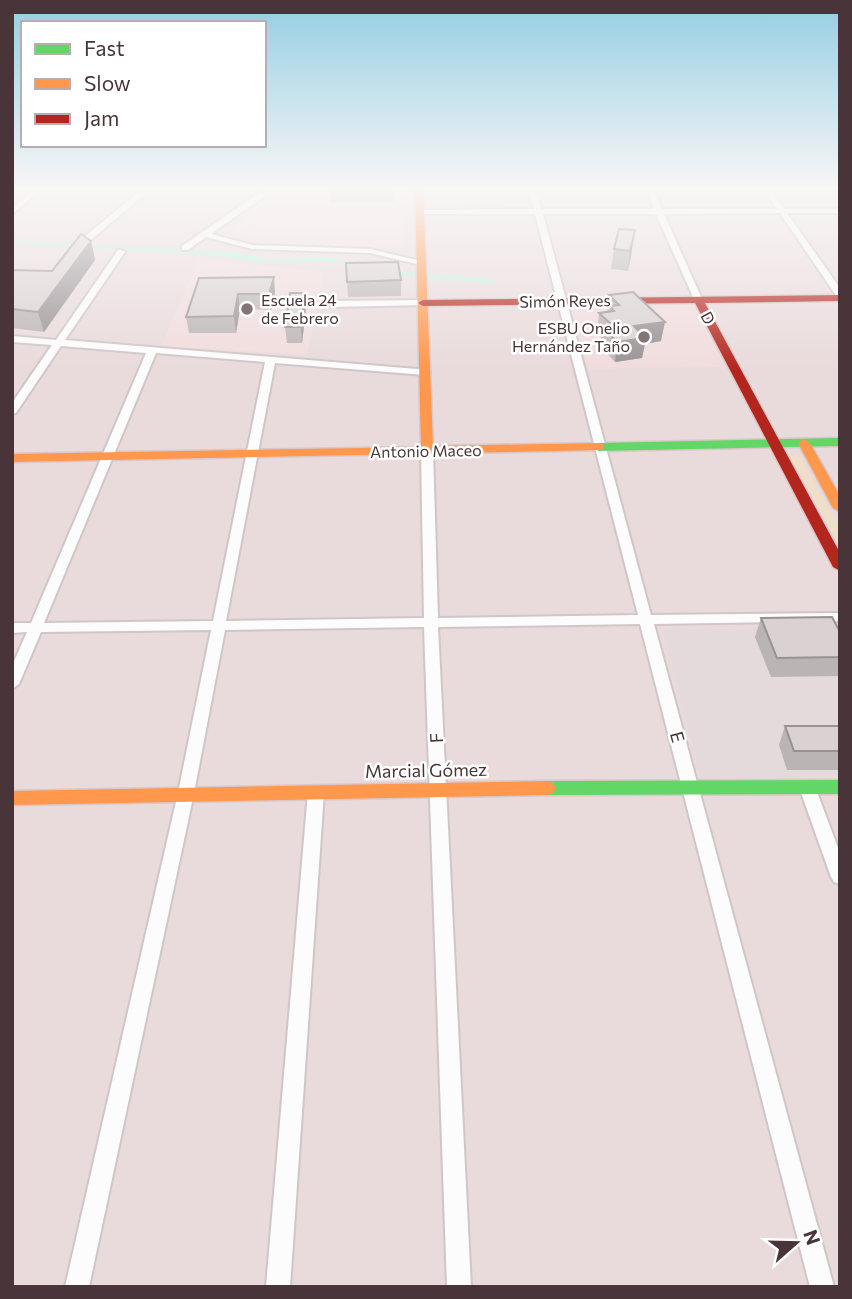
<svg xmlns="http://www.w3.org/2000/svg" width="852" height="1299" viewBox="0 0 852 1299" font-family="Commissioner,sans-serif">
<style>
.residential{fill:#e9dadb}
.industrial{fill:#e4dadc}
.education{fill:#f1dcdd}
.green{fill:#efdfc8}
.water{fill:#b6f4db}
.lines{fill:none;stroke-linecap:round;stroke-linejoin:round}
.stream{stroke:#b6f4db;stroke-width:3.5}
.street-casing{stroke:#cfc6c7;stroke-width:4}
.fast-casing{stroke:#dac7c9;stroke-width:3}
.slow-casing{stroke:#dac7c9;stroke-width:3}
.jam-casing{stroke:#dac7c9;stroke-width:3}
.street{fill:#fdfcfc;fill-rule:evenodd}
.fast{fill:#63d668;fill-rule:evenodd}
.slow{fill:#ff974d;fill-rule:evenodd}
.jam{fill:#b3261e;fill-rule:evenodd}
.wall{fill:#bbb4b5}
.shaded-wall{fill:#999294}
.building{fill:#dad1d3;stroke:#999294;stroke-width:2}
.poi-dot{fill:#847477;stroke:#fff;stroke-width:2.5}
.labels{text-anchor:middle;stroke-width:5;stroke-linejoin:round;paint-order:stroke}
.far-poi-label{font-size:16px;fill:#493539;stroke:#fff;text-anchor:start}
.far-street-label{font-size:16px;fill:#493539;stroke:#fff}
.street-label{font-size:18px;fill:#493539;stroke:#fff}
</style>
<rect width="100%" height="100%" fill="#f2eaeb"/>
<rect class="residential" x="12" y="188" width="828" height="1099"/>
<g class="industrial">
<polygon points="430,188 519,188 521,207 429,207"/>
<polygon points="664,629 840,631 840,776 701,779"/>
</g>
<g class="education">
<polygon points="275,188 404,188 404,247 258,245 241,240 232,229"/>
<polygon points="199,259 324,272 307,355 161,346"/>
<polygon points="693,305 725,367 589,369 570,307"/>
</g>
<polygon class="green" points="790,456 800,456 840,529 840,547"/>
<polygon class="water" points="12,240 230,252 268,259 329,258 349,262 257,262 209,255 12,243"/>
<g class="lines">
<polyline class="stream" points="394,273 492,281"/>
<defs>
<g id="street">
<polygon points="35,188 43,188 12,214 12,208"/>
<polygon points="144,188 152,188 85,245 79,245 79,241"/>
<path d="M 528,188 L 536,188 L 541,209 L 654,209 L 645,188 L 653,188 L 662,209 L 777,209 L 763,188 L 770,188 L 784,209 L 840,209 L 840,213 L 787,213 L 840,288 L 840,298 L 837,297 L 780,213 L 664,214 L 702,299 L 698,302 L 694,299 L 656,214 L 543,214 L 651,615 L 840,613 L 840,621 L 654,624 L 834,1287 L 810,1287 L 640,624 L 438,627 L 471,1287 L 447,1287 L 424,627 L 225,630 L 194,793 L 89,1287 L 65,1287 L 178,793 L 211,630 L 41,632 L 19,684 L 12,689 L 12,666 L 27,632 L 12,633 L 12,623 L 31,623 L 146,353 L 61,346 L 16,413 L 12,414 L 12,403 L 52,345 L 12,342 L 12,336 L 56,340 L 118,250 L 121,250 L 125,252 L 65,340 L 429,370 L 430,372 L 425,375 L 275,363 L 226,621 L 424,618 L 421,451 L 427,448 L 433,451 L 438,618 L 638,615 L 535,214 L 419,214 L 415,212 L 419,210 L 534,209 ZM 156,353 L 265,362 L 213,621 L 44,623 Z"/>
<polygon points="259,193 266,195 211,234 252,245 370,249 425,262 421,265 370,253 252,249 206,237 188,250 182,250 182,246"/>
<polygon points="423,300 426,301 426,305 332,307 327,304 332,301"/>
<polygon points="807,781 813,783 815,787 840,853 840,884 834,882 831,877 799,787 801,783"/>
<polygon points="316,786 322,788 324,792 290,1287 266,1287 308,792 310,788"/>
</g>
<g id="fast">
<polygon points="840,438 840,446 599,451 593,447 599,443"/>
<polygon points="840,780 840,794 547,795 541,793 538,788 541,783 547,781"/>
</g>
<g id="slow">
<polygon points="415,188 423,188 433,446 599,443 603,444 603,450 12,462 12,454 421,447"/>
<polygon points="804,439 810,443 840,496 840,512 833,508 798,443"/>
<polygon points="547,781 553,783 556,788 553,793 547,795 12,805 12,791"/>
</g>
<polygon id="jam" points="840,295 840,301 705,303 840,553 840,571 833,567 695,303 423,306 418,303 423,300"/>
</defs>
<use href="#street" class="street-casing"/>
<use href="#fast" class="fast-casing"/>
<use href="#slow" class="slow-casing"/>
<use href="#jam" class="jam-casing"/>
<use href="#street" class="street"/>
<use href="#fast" class="fast"/>
<use href="#slow" class="slow"/>
<use href="#jam" class="jam"/>
</g>
<g class="wall">
<polygon points="330,188 395,188 394,202 331,203"/>
<polygon points="91,241 95,260 44,332 12,328 12,270 52,271"/>
<polygon points="614,249 632,250 628,271 611,269"/>
<polygon points="346,263 401,280 401,296 348,297"/>
<polygon points="199,278 275,293 271,310 240,309 236,333 189,333 186,317"/>
<polygon points="305,293 306,309 302,343 287,343 285,327"/>
<polygon points="609,295 661,341 645,344 642,358 615,362 599,345 601,336 597,332 599,313 607,312"/>
<polygon points="761,618 840,632 840,676 771,677 755,637"/>
<polygon points="785,726 840,726 840,770 787,770 779,745"/>
</g>
<g class="shaded-wall">
<polygon points="635,230 632,250 628,271 630,251"/>
<polygon points="91,241 95,260 44,332 38,312"/>
<polygon points="274,277 275,293 271,310 269,294"/>
<polygon points="305,293 306,309 302,343 301,327"/>
<polygon points="238,294 240,309 236,333 234,316"/>
<polygon points="665,322 661,341 645,344 642,358 615,362 617,342 634,326"/>
</g>
<g class="building">
<polygon points="619,229 635,230 630,251 614,249"/>
<polygon points="81,234 91,241 38,312 12,309 12,270 52,271"/>
<polygon points="398,262 401,280 347,282 346,263"/>
<polygon points="274,277 269,294 238,294 234,316 186,317 199,278"/>
<polygon points="633,292 665,322 634,326 645,338 617,342 602,326 611,324 599,313 614,311 610,306 619,305 609,295"/>
<polygon points="290,293 305,293 301,327 285,327"/>
<polygon points="832,617 840,632 840,657 777,658 761,618"/>
<polygon points="785,726 840,726 840,751 794,751"/>
</g>
<linearGradient id="sky" x2="0" y2="1"><stop stop-color="#94cee3"/><stop offset="0.51" stop-color="#f9f6f6"/><stop offset="1" stop-color="#f9f6f6" stop-opacity="0"/></linearGradient>
<rect width="852" height="370" fill="url(#sky)"/>
<g class="poi-dot">
<circle cx="247" cy="309" r="7"/>
<circle cx="644" cy="337" r="7"/>
</g>
<g class="labels">
<g class="far-poi-label">
<text x="261" y="306">Escuela 24<tspan x="261" dy="18">de Febrero</tspan></text>
<text x="630" y="334" text-anchor="end">ESBU Onelio<tspan x="630" dy="18">Hernández Taño</tspan></text>
</g>
<g class="far-street-label">
<text transform="translate(565 301) rotate(-1)" y="6">Simón Reyes</text>
<text transform="translate(708 318) rotate(62)" y="6">D</text>
<text transform="translate(426 451) rotate(-1)" y="6">Antonio Maceo</text>
</g>
<g class="street-label">
<text transform="translate(677 737) rotate(75)" y="6">E</text>
<text transform="translate(437 738) rotate(-93)" y="6">F</text>
<text transform="translate(426 771) rotate(-1)" y="6">Marcial Gómez</text>
</g>
</g>
<rect width="852" height="1299" fill="none" stroke="#493539" stroke-width="28"/>
<rect x="21" y="21" width="245" height="126" fill="#ffffff" stroke="#b6aeb0" stroke-width="2"/>
<rect x="35" y="44" width="35" height="10" fill="#63d668" stroke="#b6aeb0" stroke-width="2"/>
<text x="84" y="56" font-size="21" fill="#493539">Fast</text>
<rect x="35" y="79" width="35" height="10" fill="#ff974d" stroke="#b6aeb0" stroke-width="2"/>
<text x="84" y="91" font-size="21" fill="#493539">Slow</text>
<rect x="35" y="114" width="35" height="10" fill="#b3261e" stroke="#b6aeb0" stroke-width="2"/>
<text x="84" y="126" font-size="21" fill="#493539">Jam</text>
<g transform="translate(796 1243) rotate(70)" stroke="#ffffff" stroke-width="5" paint-order="stroke">
<path d="M0-5L12 26L0 18L-12 26Z" fill="#493539"/>
<text y="-10" font-size="19" font-weight="bold" text-anchor="middle" fill="#493539">N</text>
</g>
</svg>
